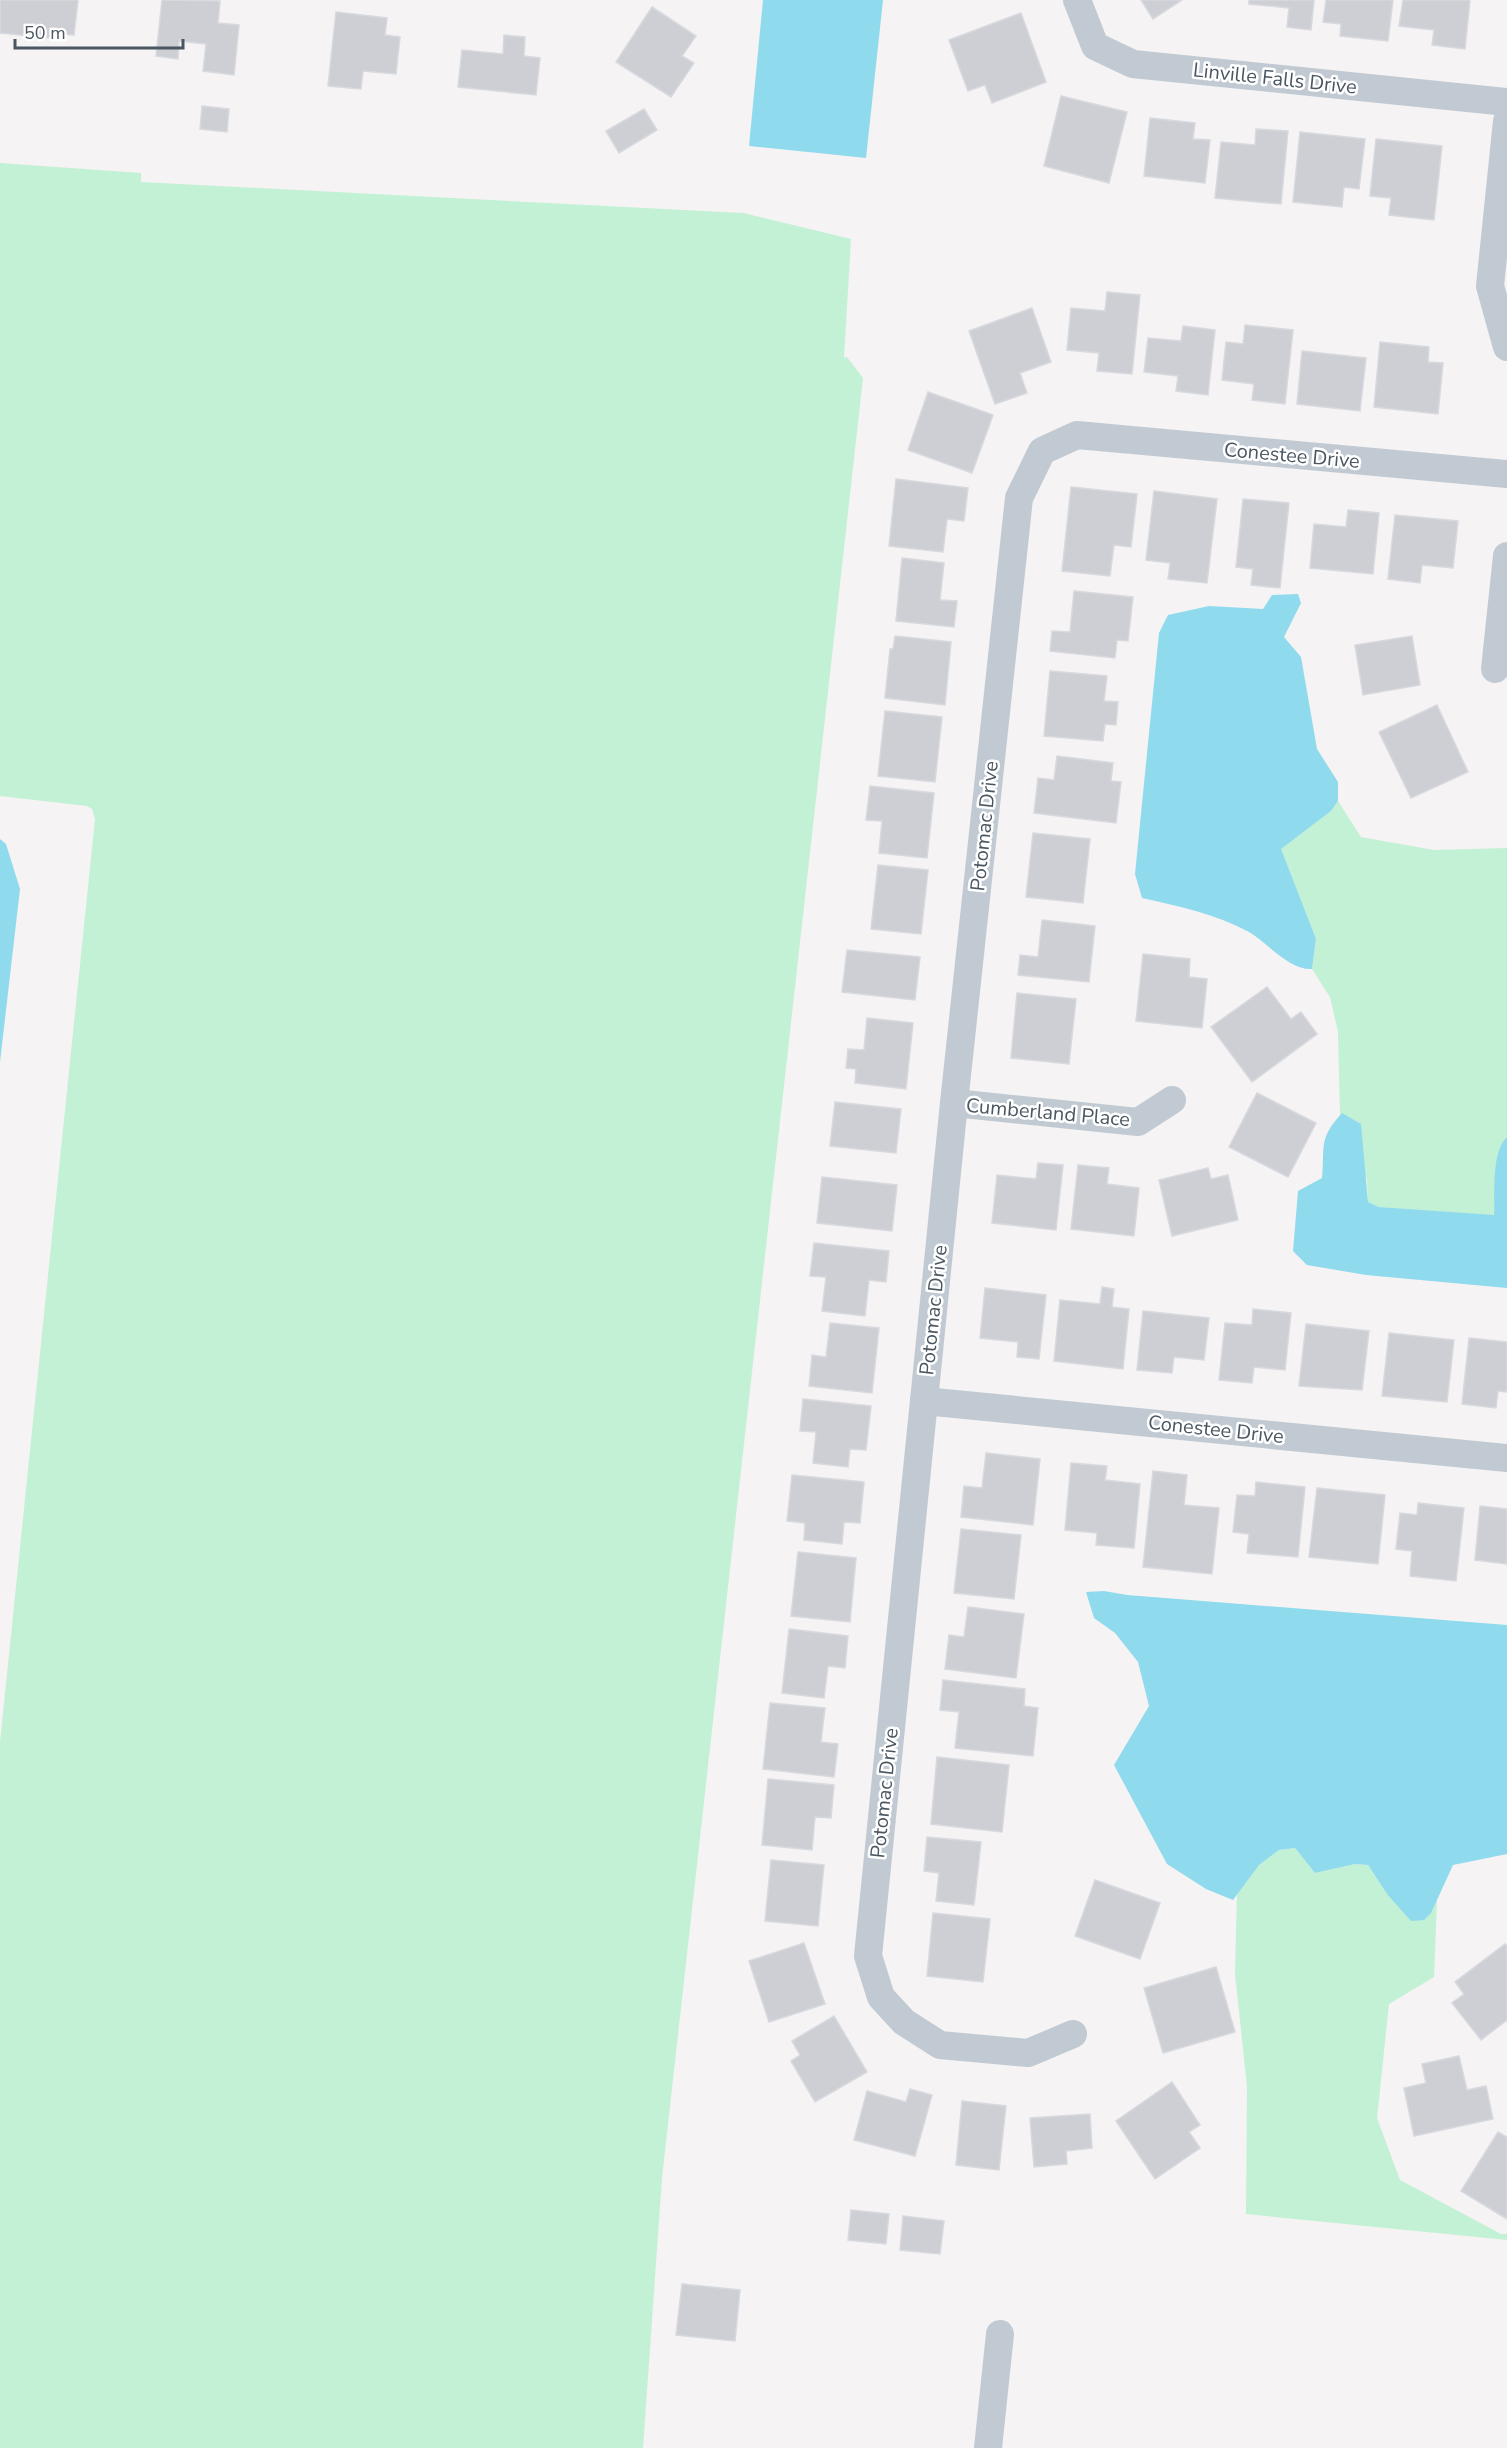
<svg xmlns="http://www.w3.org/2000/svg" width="1507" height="2448" viewBox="0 0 1507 2448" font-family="'Nunito Sans',sans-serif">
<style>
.green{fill:#c3f1d5}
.water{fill:#90daee}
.building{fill:#cdcfd5;stroke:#d7d9de;stroke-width:1.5}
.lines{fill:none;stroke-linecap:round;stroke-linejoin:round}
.minor{stroke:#c1cad2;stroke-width:28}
.labels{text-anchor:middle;stroke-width:5;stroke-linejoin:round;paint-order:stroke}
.street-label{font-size:20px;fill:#4a5661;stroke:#fff}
</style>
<rect width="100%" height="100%" fill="#f5f3f3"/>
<g class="green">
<polygon points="0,163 141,173 141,182 743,213 851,239 844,358 847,357 863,378 662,2178 643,2448 0,2448 0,1742 95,819 92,809 87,806 0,796"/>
<path d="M 1338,801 L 1361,837 L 1434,850 L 1507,848 L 1507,1137 C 1492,1152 1495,1195 1494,1216 L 1379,1207 L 1368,1202 L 1367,1179 L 1342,1113 L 1340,1115 L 1338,1032 L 1330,997 L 1312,969 L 1316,939 L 1280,849 L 1331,811 Z"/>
<polygon points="1295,1848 1315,1873 1355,1864 1368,1865 1387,1894 1431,1913 1437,1899 1434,1977 1389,2004 1377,2118 1400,2180 1501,2234 1507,2234 1507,2240 1246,2214 1247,2086 1235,1974 1237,1893 1259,1865 1279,1850"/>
</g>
<g class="water">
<polygon points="763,0 883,0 866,158 749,146"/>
<path d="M 1298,594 L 1301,603 L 1284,637 L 1301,657 L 1317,749 L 1338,782 L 1338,801 L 1331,811 L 1281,849 L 1316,939 L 1312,969 C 1289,970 1269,944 1249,932 C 1216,914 1178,906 1142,898 L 1135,874 L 1159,633 L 1168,615 L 1209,606 L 1263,609 L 1272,595 Z"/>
<polygon points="0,839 6,844 20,889 0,1062"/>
<path d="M 1342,1113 L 1361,1124 L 1368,1202 L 1379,1207 L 1494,1215 C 1495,1195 1491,1152 1507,1137 L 1507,1288 L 1366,1275 L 1307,1265 L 1293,1251 L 1298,1191 L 1322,1178 C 1325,1146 1318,1139 1342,1113 Z"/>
<polygon points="1104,1591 1127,1595 1507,1625 1507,1854 1453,1865 1431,1913 1424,1920 1411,1921 1387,1894 1368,1865 1355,1864 1315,1873 1295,1848 1279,1850 1259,1865 1233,1900 1206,1889 1167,1864 1114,1765 1149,1706 1138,1662 1115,1633 1094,1618 1086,1592"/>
</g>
<g class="building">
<polygon points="0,0 78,0 74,35 60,34 60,39 0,33"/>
<polygon points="162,0 220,1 218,23 239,25 234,75 203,71 206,44 179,41 178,59 156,56"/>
<polygon points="1141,0 1182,0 1153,19"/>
<polygon points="1249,0 1314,0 1311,30 1287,27 1289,8 1249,4"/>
<polygon points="1326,0 1393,0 1388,41 1340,36 1341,24 1323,22"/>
<polygon points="1403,0 1470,0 1465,49 1432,45 1434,30 1399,26"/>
<polygon points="652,7 696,36 682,56 694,63 671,97 616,62"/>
<polygon points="336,12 387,18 385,35 400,37 396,74 363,71 361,89 328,86"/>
<polygon points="1021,13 1046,82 992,103 985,85 968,91 949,40"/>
<polygon points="504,35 525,37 524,56 540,58 536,95 458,87 462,50 503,54"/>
<polygon points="1061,96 1127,112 1109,183 1044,166"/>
<polygon points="202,106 229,109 227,132 200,129"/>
<polygon points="644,109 657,130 619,153 606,131"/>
<polygon points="1150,118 1195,123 1193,139 1210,140 1205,183 1144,176"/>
<polygon points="1256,129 1288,131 1281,204 1215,198 1221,142 1255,145"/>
<polygon points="1300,132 1365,139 1359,189 1344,187 1342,207 1293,202"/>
<polygon points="1376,139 1442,146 1434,220 1389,215 1391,198 1370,196"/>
<polygon points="1107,292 1140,295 1132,374 1097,371 1099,353 1067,350 1071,308 1105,311"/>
<polygon points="1032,308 1051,362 1020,373 1027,393 995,404 969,331"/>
<polygon points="1245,325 1293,330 1285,404 1252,400 1254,384 1222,380 1226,342 1243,344"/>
<polygon points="1183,326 1215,330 1208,395 1176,391 1178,376 1144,372 1148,338 1181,341"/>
<polygon points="1380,342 1429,347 1428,362 1443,363 1438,414 1374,407"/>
<polygon points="1302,351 1366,358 1360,411 1297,404"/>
<polygon points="928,392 993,415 972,473 908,450"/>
<polygon points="896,479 968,488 964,521 947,519 943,552 889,546"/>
<polygon points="1071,487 1137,494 1131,547 1114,545 1110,576 1062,571"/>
<polygon points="1154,491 1217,499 1207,583 1168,579 1170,563 1146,560"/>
<polygon points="1243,499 1289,503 1280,588 1251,585 1253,569 1236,567"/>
<polygon points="1348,510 1379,513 1373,574 1310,568 1314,524 1346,527"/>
<polygon points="1395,515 1458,521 1453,568 1422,565 1420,583 1388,579"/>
<polygon points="902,558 944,563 940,600 957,601 954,627 896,621"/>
<polygon points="1074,591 1133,597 1128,641 1117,640 1115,658 1050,651 1052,631 1070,632"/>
<polygon points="895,636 951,642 945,705 885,698 890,649 893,649"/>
<polygon points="1412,636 1420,685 1363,695 1355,645"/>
<polygon points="1050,671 1107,676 1104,701 1118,702 1116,725 1105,724 1103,741 1044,736"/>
<polygon points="1437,705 1468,772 1411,798 1379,732"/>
<polygon points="885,711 942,717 935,782 878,776"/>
<polygon points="1057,756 1113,763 1111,781 1121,782 1116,823 1034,813 1038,778 1054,780"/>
<polygon points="870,786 934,793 927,858 879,853 882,821 866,820"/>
<polygon points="1033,833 1090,839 1083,903 1026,897"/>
<polygon points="878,865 928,870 921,934 871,929"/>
<polygon points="1042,920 1095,926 1089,982 1018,975 1020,955 1038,957"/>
<polygon points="847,950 920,957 915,1000 842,992"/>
<polygon points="1143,954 1190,959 1189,977 1207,979 1202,1028 1136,1021"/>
<polygon points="1267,987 1291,1019 1301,1012 1317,1034 1252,1082 1211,1027"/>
<polygon points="1017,993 1076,999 1069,1064 1011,1058"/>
<polygon points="867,1018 913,1023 906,1089 855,1083 856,1069 846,1068 848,1049 864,1050"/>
<polygon points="1257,1093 1316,1123 1288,1177 1229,1147"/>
<polygon points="835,1102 901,1109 896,1153 830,1146"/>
<polygon points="1038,1163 1063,1165 1056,1230 992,1223 997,1175 1036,1179"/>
<polygon points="1078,1165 1109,1168 1107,1184 1139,1188 1134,1236 1071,1229"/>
<polygon points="1208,1168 1211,1179 1228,1175 1238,1220 1172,1236 1159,1180"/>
<polygon points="822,1177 897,1185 892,1231 817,1223"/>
<polygon points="814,1243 889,1251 886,1282 869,1280 865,1316 822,1311 826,1277 810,1276"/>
<polygon points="1102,1287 1114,1289 1112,1307 1129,1309 1123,1369 1054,1361 1060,1300 1100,1304"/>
<polygon points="985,1288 1046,1295 1039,1359 1017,1357 1018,1342 980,1338"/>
<polygon points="1253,1309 1291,1313 1285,1370 1254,1367 1252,1383 1219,1380 1225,1323 1252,1325"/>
<polygon points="1143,1311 1209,1318 1204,1360 1174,1357 1172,1373 1137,1370"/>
<polygon points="830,1323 879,1328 872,1393 809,1386 812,1355 826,1357"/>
<polygon points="1306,1324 1369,1331 1362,1390 1299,1386"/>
<polygon points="1389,1333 1454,1340 1447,1402 1382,1396"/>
<polygon points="1469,1338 1507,1342 1507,1392 1498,1391 1496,1408 1462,1404"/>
<polygon points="803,1399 871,1406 866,1450 850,1449 848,1467 813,1463 816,1432 800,1431"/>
<polygon points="986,1453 1040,1459 1033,1525 961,1517 964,1486 982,1488"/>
<polygon points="1071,1463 1107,1466 1105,1480 1140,1484 1134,1548 1096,1545 1097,1533 1065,1530"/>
<polygon points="1153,1471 1187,1475 1184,1505 1219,1508 1212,1574 1143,1567"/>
<polygon points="792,1475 864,1482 860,1523 844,1522 842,1544 804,1540 805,1523 787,1521"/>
<polygon points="1256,1482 1305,1487 1298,1557 1247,1553 1249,1534 1233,1532 1237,1495 1255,1496"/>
<polygon points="1317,1488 1385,1495 1378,1564 1309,1557"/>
<polygon points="1418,1503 1464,1508 1456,1581 1410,1576 1412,1551 1396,1549 1400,1513 1417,1515"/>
<polygon points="1480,1506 1507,1509 1507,1564 1475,1560"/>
<polygon points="961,1529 1021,1535 1014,1599 954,1593"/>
<polygon points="798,1552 856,1558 850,1622 791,1616"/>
<polygon points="968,1607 1024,1614 1016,1678 945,1669 949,1635 964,1637"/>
<polygon points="789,1629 848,1636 845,1668 828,1666 824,1698 782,1693"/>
<polygon points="943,1680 1025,1689 1024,1706 1038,1708 1033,1756 955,1748 959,1712 940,1710"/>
<polygon points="770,1703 825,1708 821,1742 838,1744 834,1777 763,1769"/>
<polygon points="937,1757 1009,1765 1002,1832 931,1824"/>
<polygon points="768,1779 834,1785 831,1818 815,1817 812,1850 762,1845"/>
<polygon points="927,1837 981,1842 974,1905 936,1901 939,1873 924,1871"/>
<polygon points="771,1860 824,1865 818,1926 765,1921"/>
<polygon points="1095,1880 1160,1903 1140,1959 1075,1936"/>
<polygon points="933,1913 990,1919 983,1982 927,1976"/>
<polygon points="804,1943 825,2004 769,2022 749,1961"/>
<polygon points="1505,1944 1507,1946 1507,2020 1481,2040 1452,2003 1464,1994 1455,1982"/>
<polygon points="1216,1967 1235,2032 1163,2053 1144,1988"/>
<polygon points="834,2016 867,2072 815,2102 791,2061 800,2055 792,2041"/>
<polygon points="1459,2056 1467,2090 1486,2086 1493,2119 1414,2136 1404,2088 1426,2083 1422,2064"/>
<polygon points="1172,2082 1200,2125 1189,2132 1200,2148 1155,2179 1116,2121"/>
<polygon points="910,2089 932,2095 915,2156 854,2140 867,2091 906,2102"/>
<polygon points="962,2101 1006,2106 999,2170 956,2165"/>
<polygon points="1090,2114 1092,2148 1066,2151 1067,2164 1034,2167 1030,2118"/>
<polygon points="1498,2132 1507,2137 1507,2219 1461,2191"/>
<polygon points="851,2210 889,2214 886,2244 848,2240"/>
<polygon points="903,2216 944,2221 940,2254 900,2250"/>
<polygon points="682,2284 740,2290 735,2341 676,2335"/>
</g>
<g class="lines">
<g class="minor">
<polyline points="1077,0 1095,46 1133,64 1507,102"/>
<polyline points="1507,121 1490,286 1507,347"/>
<polyline points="1495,669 1507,556"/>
<polyline points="954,1103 1138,1122 1172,1100"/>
<polyline points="924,1401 1507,1458"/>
<polyline points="1073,2034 1028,2053 940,2045 904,2022 881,1997 868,1956 954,1103 1019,498 1042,451 1077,435 1507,474"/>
<polyline points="988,2448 1000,2334"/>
</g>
</g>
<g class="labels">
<g class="street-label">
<text transform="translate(1275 78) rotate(6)" y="7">Linville Falls Drive</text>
<text transform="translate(1292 455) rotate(5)" y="7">Conestee Drive</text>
<text transform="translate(984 826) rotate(-84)" y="7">Potomac Drive</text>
<text transform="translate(1048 1112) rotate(5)" y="7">Cumberland Place</text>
<text transform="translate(933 1310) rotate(-84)" y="7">Potomac Drive</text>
<text transform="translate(1216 1429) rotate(6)" y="7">Conestee Drive</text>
<text transform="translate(884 1793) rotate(-84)" y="7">Potomac Drive</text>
</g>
</g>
<path d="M15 39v9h168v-9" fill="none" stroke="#4a5661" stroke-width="3"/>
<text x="24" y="39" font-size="18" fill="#4a5661" stroke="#ffffff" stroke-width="4.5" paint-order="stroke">50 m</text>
</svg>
